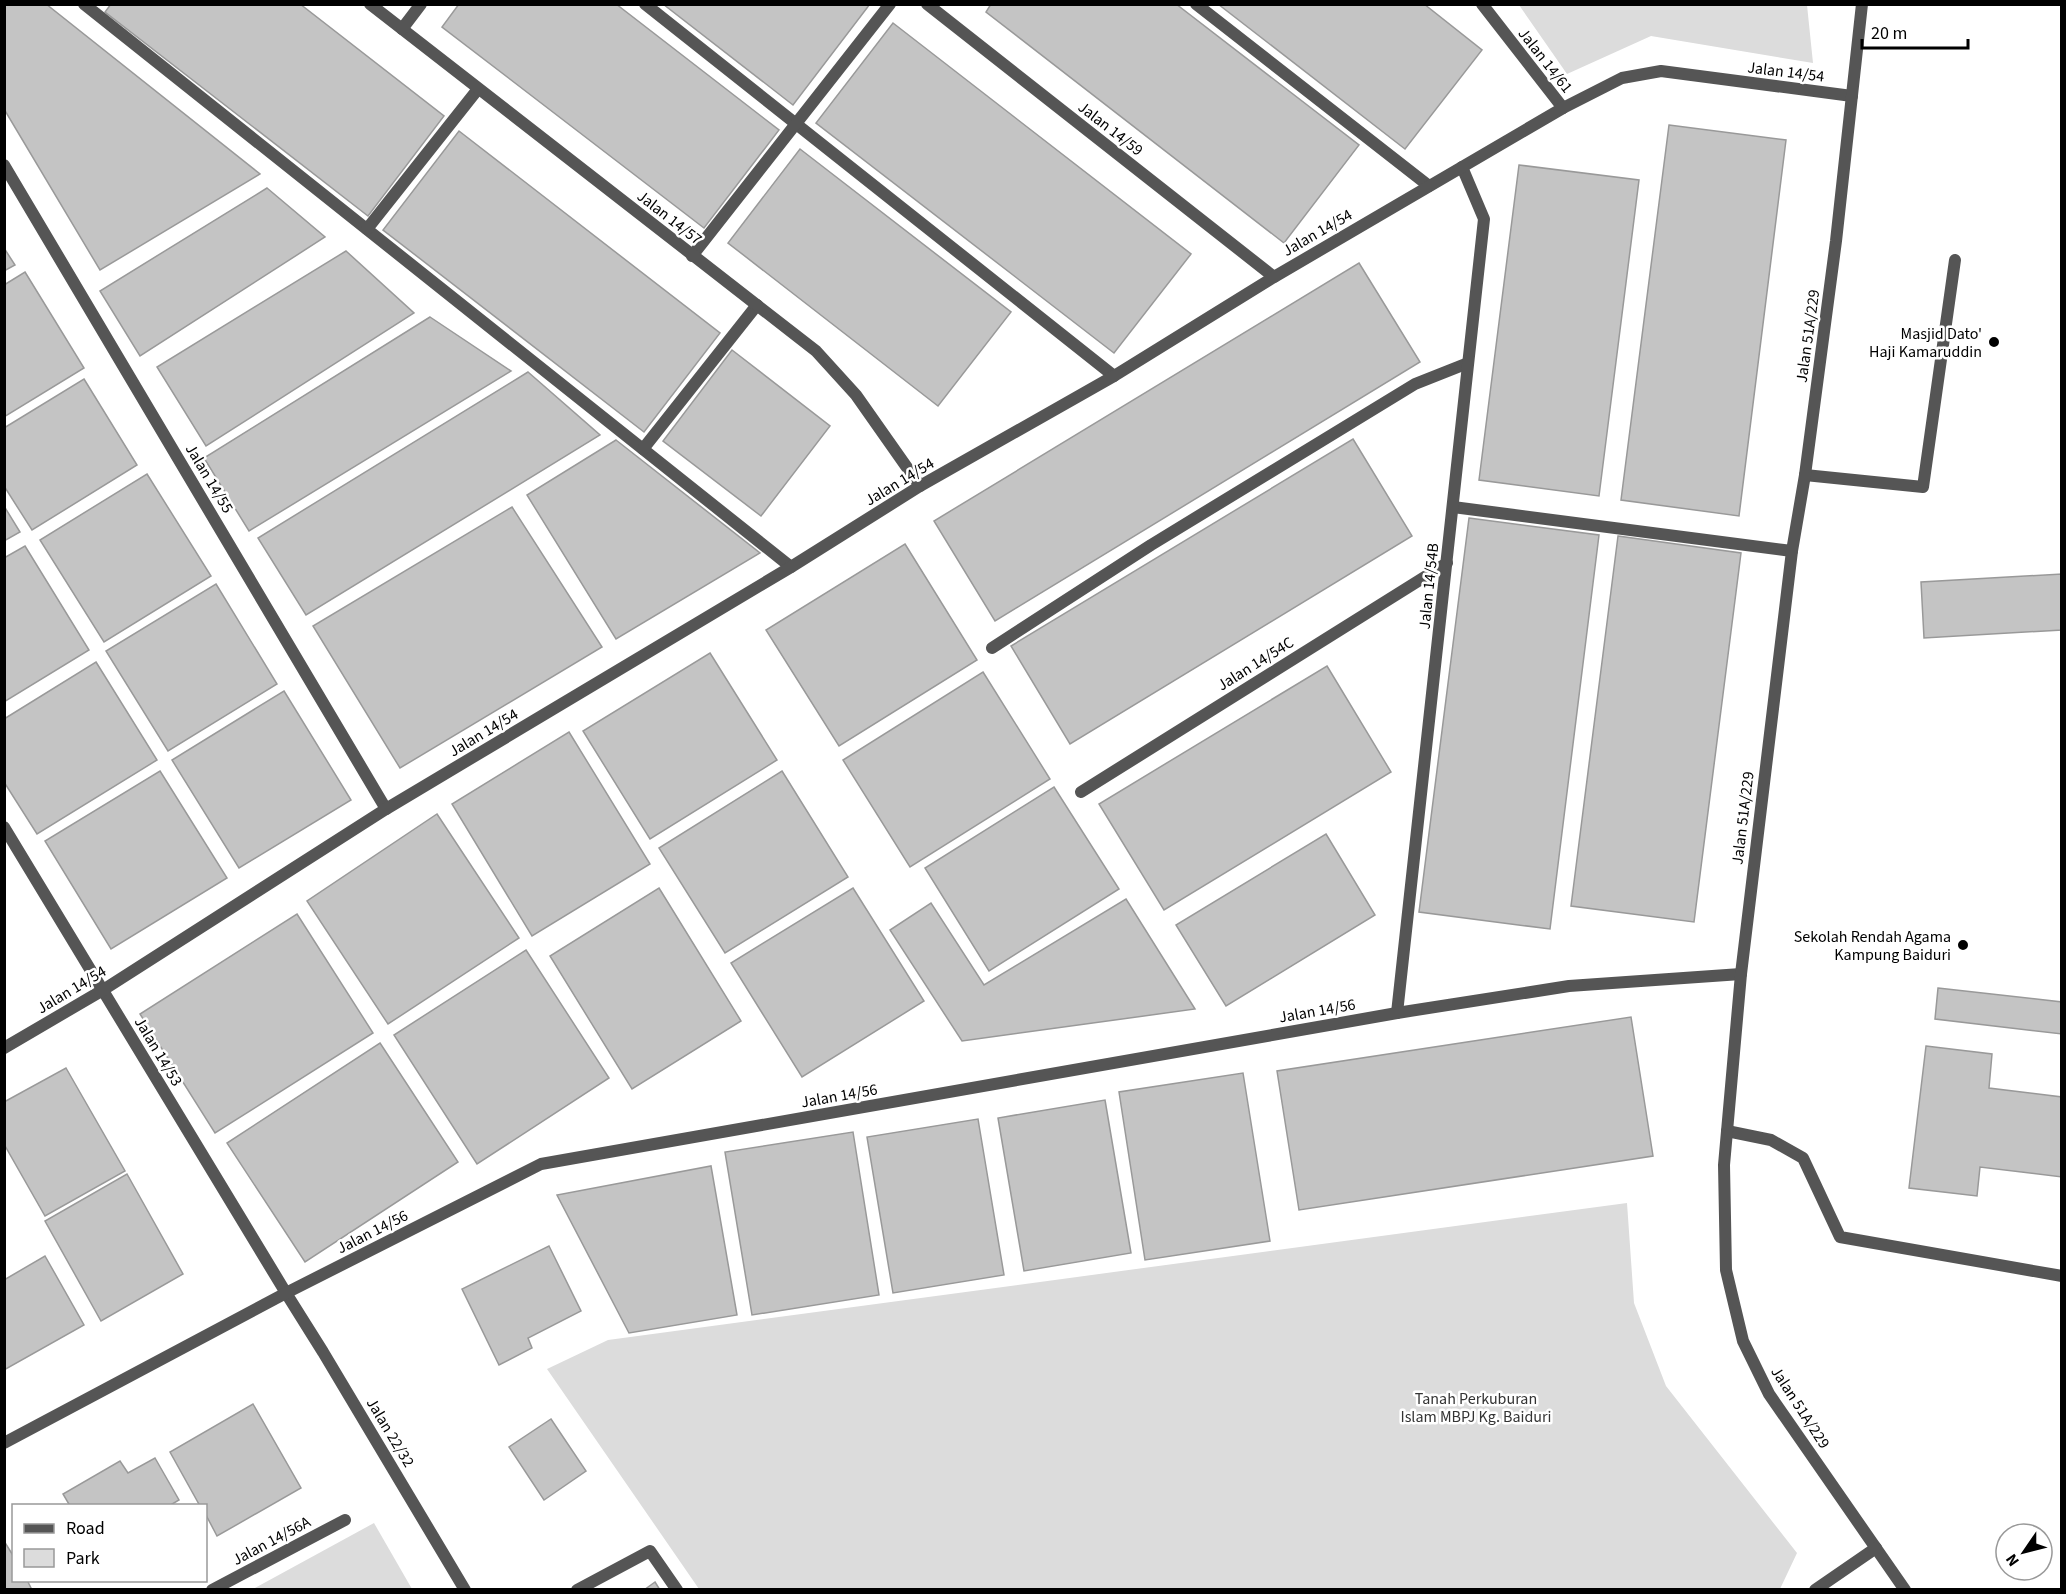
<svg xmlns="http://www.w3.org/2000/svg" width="2066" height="1594" viewBox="0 0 2066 1594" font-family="'Source Sans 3',sans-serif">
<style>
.green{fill:#dcdcdc}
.building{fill:#c4c4c4;stroke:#999;stroke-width:1.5}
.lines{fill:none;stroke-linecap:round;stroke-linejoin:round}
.service{stroke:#555;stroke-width:12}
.minor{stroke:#555;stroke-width:12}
.tertiary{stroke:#555;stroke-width:12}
.poi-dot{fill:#000;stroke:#fff;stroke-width:2}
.labels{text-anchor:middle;stroke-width:5;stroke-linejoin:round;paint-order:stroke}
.street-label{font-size:16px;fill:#000;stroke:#fff}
.poi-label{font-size:16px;fill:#000;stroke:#fff;text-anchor:end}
.park-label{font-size:16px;fill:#333;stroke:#fff}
</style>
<rect width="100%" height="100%" fill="#fff"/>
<g class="green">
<polygon points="1519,5 1807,5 1813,63 1651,36 1567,74"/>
<polygon points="1627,1203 1634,1303 1666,1386 1797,1553 1780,1589 699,1589 547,1369 608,1340"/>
<polygon points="374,1523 412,1589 253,1589"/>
</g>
<g class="building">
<polygon points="4,4 46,4 260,174 100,270 4,109"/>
<polygon points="111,4 300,4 444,116 368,216 105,12"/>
<polygon points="459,4 616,4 779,130 704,228 442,27"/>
<polygon points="663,4 870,4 793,105"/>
<polygon points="991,4 1176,4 1359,145 1284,243 986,12"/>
<polygon points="1218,4 1424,4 1482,50 1405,149"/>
<polygon points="893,23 1191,254 1114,353 816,123"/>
<polygon points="1669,125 1786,140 1739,516 1621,500"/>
<polygon points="459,131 720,333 644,432 383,230"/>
<polygon points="800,149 1011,312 938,406 728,243"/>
<polygon points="1519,165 1639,180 1599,496 1479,480"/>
<polygon points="267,188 325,237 140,356 100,291"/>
<polygon points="4,248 15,265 4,271"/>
<polygon points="346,251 414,313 206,446 157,367"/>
<polygon points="1359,263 1420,362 995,621 934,521"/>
<polygon points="25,272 84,368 4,417 4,285"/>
<polygon points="430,317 511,371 249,531 204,458"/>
<polygon points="732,350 830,426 761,516 663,441"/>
<polygon points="528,372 600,435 306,615 258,538"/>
<polygon points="84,379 137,465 32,530 4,486 4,428"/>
<polygon points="1353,439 1412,536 1070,744 1011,646"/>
<polygon points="616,440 760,553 616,639 527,495"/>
<polygon points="147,474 211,576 104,642 40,540"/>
<polygon points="4,506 20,532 4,541"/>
<polygon points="512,507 602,647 400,768 313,626"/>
<polygon points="1469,518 1599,535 1550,929 1419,912"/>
<polygon points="1618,536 1741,553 1694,922 1571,906"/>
<polygon points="905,544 977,660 839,746 766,630"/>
<polygon points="25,546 89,650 4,702 4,558"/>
<polygon points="2062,574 2062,630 1924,638 1921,582"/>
<polygon points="216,584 277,684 168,751 106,651"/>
<polygon points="710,653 777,760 650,839 583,731"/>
<polygon points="96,662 157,760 37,834 4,782 4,719"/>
<polygon points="1327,666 1391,772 1164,910 1099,804"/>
<polygon points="983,672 1050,779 910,867 843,760"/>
<polygon points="284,691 351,800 239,868 172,760"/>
<polygon points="569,732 650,864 532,936 452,804"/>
<polygon points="160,771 227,878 111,949 45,841"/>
<polygon points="782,771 848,877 725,953 659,848"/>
<polygon points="1054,787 1119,889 989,971 925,868"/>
<polygon points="437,814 519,938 388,1024 307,901"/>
<polygon points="1326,834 1375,915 1226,1006 1176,925"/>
<polygon points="659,888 741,1021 632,1089 550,956"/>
<polygon points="853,888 924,1001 802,1077 731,963"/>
<polygon points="1126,899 1195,1009 962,1041 890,930 931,903 984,985"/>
<polygon points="297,914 373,1033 215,1133 140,1014"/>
<polygon points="526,950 609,1078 477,1164 394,1035"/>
<polygon points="1938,988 2062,1002 2062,1034 1935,1019"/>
<polygon points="1631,1017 1653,1156 1299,1210 1277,1071"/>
<polygon points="380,1043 458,1162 305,1262 227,1143"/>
<polygon points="1926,1046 1992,1054 1989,1088 2062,1097 2062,1177 1980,1167 1977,1196 1909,1188"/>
<polygon points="66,1068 125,1171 45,1216 4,1144 4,1102"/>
<polygon points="1243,1073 1270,1241 1145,1260 1119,1092"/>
<polygon points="1105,1100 1131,1253 1024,1271 998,1118"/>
<polygon points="978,1119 1004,1275 893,1293 867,1137"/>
<polygon points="853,1132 879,1295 752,1315 725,1152"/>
<polygon points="711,1166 737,1315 629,1333 557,1195"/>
<polygon points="127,1174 183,1274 101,1321 45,1221"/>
<polygon points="549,1246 581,1311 528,1338 532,1348 499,1365 462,1289"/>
<polygon points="45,1256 84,1325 4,1370 4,1280"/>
<polygon points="253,1404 301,1488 217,1536 206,1515 206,1506 200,1506 170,1452"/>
<polygon points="551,1419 586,1471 544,1500 509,1447"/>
<polygon points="155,1458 179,1500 169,1506 70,1506 63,1494 120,1461 128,1473"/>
<polygon points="4,1541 14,1557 14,1580 27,1580 32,1590 4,1590"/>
<polygon points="655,1582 660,1590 644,1590"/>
</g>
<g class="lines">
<g class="service">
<polyline points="84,4 791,567"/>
<polyline points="645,4 1114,376"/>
<polyline points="1196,4 1429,186"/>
<polyline points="367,229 478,89"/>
<polyline points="692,256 890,4"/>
<polyline points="643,449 757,305"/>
<polyline points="1805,475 1923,487 1955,260"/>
<polyline points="1453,507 1792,551"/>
<polyline points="1727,1131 1771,1140 1803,1158 1840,1237 2062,1276"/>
<polyline points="577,1590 650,1551 677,1590"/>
</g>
<g class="minor">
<polyline points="370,4 816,351 856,395 920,486"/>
<polyline points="927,4 1274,277"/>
<polyline points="1482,4 1563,108"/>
<polyline points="402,29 421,4"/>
<polyline points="4,165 386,809"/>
<polyline points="992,648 1151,545 1415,384 1468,363"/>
<polyline points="1081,792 1447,563"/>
<polyline points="4,827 286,1293 323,1352 465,1590"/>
<polyline points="1397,1013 1484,219 1462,167"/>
<polyline points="4,1048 103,990 386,809 791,567 920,486 1114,376 1274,277 1563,108 1622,78 1661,71 1852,96"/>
<polyline points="4,1443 286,1293 541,1164 1397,1013 1569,986 1741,974"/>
<polyline points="212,1590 345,1520"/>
</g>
<g class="tertiary">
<polyline points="1862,4 1836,241 1805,475 1792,551 1741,974 1724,1165 1726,1270 1743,1341 1769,1394 1905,1590"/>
<polyline points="1815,1590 1876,1548"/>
</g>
</g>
<g class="poi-dot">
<circle cx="1994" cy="342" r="6"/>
<circle cx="1963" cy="945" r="6"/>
</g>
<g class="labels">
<g class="street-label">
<text transform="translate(1546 60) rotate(52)" y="6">Jalan 14/61</text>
<text transform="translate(1786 71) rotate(7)" y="6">Jalan 14/54</text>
<text transform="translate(1111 128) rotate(38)" y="6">Jalan 14/59</text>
<text transform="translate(670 217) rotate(38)" y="6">Jalan 14/57</text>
<text transform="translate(1317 232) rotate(-30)" y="6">Jalan 14/54</text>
<text transform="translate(1807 336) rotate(-82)" y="6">Jalan 51A/229</text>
<text transform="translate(210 478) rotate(59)" y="6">Jalan 14/55</text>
<text transform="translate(899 481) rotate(-31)" y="6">Jalan 14/54</text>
<text transform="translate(1428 586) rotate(-84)" y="6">Jalan 14/54B</text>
<text transform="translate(1255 663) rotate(-32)" y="6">Jalan 14/54C</text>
<text transform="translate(483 732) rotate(-31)" y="6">Jalan 14/54</text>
<text transform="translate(1742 818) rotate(-83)" y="6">Jalan 51A/229</text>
<text transform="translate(71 989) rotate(-31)" y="6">Jalan 14/54</text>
<text transform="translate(1317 1010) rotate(-10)" y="6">Jalan 14/56</text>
<text transform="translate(159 1051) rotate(59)" y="6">Jalan 14/53</text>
<text transform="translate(839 1095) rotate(-10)" y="6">Jalan 14/56</text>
<text transform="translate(372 1231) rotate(-27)" y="6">Jalan 14/56</text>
<text transform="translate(1801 1407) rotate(57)" y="6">Jalan 51A/229</text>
<text transform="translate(391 1432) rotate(59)" y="6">Jalan 22/32</text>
<text transform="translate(271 1540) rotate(-28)" y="6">Jalan 14/56A</text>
</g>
<g class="poi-label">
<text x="1982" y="339">Masjid Dato'<tspan x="1982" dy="18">Haji Kamaruddin</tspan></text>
<text x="1951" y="942">Sekolah Rendah Agama<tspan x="1951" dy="18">Kampung Baiduri</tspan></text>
</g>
<g class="park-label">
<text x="1476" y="1404">Tanah Perkuburan<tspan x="1476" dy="18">Islam MBPJ Kg. Baiduri</tspan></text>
</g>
</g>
<rect width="2066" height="1594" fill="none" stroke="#000000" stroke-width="12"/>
<rect x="12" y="1504" width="195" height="78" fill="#ffffff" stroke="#999999" stroke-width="1.5"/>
<rect x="24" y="1524" width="30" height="9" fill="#555555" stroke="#999999" stroke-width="1.5"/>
<text x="66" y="1534" font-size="18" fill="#000000">Road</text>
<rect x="24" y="1549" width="30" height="18" fill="#dcdcdc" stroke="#999999" stroke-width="1.5"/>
<text x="66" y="1564" font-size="18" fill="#000000">Park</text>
<g transform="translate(2024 1552) rotate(235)"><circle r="28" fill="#ffffff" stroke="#999999" stroke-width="1.5"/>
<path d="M0-4.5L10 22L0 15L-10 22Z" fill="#000000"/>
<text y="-9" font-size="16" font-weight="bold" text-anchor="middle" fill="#000000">N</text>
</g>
<path d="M1862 39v9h106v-9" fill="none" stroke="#000000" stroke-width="3"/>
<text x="1871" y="39" font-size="18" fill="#000000" stroke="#ffffff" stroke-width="4.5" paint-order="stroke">20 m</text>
</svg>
